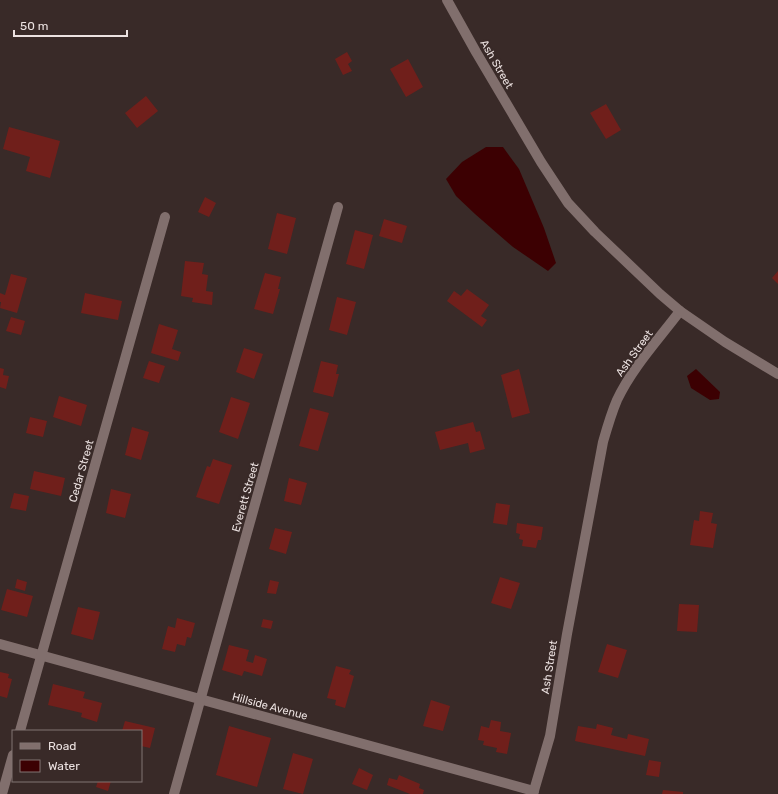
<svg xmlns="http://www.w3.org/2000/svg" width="778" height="794" viewBox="0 0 778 794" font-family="Rubik,sans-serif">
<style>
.water{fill:#3c0002}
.building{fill:#701f1b}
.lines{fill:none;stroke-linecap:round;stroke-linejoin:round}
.minor{stroke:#816f6d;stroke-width:10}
.tertiary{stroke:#816f6d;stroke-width:10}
.labels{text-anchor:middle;stroke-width:4;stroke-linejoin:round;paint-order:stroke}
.street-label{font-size:11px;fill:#ece2e1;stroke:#392a28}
</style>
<rect width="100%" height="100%" fill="#392a28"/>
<g class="water">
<polygon points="486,147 503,147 519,169 544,228 556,263 548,271 513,247 475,214 456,196 446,179 462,162"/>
<polygon points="696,369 720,392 719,399 710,400 691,388 687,376"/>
</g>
<g class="building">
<polygon points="347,52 352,61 348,64 352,71 343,75 335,59"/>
<polygon points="408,59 423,87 406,97 390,69"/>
<polygon points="146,96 158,111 137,128 125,113"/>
<polygon points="606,104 621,130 606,139 590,113"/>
<polygon points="9,127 60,141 50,178 26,171 30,157 3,149"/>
<polygon points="205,197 216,203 209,217 198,212"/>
<polygon points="277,213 296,218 287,254 268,249"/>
<polygon points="384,219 407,226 402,243 379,236"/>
<polygon points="355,230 373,235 364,269 346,264"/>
<polygon points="185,261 204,263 202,274 208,275 206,291 213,292 212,305 192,302 193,298 181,296"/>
<polygon points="778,271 778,284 772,278"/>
<polygon points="265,273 281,277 278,289 280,289 273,314 254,309"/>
<polygon points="11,274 27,278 17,313 0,308 1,302 0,302 0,293 5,295"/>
<polygon points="467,289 489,305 481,316 487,320 482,327 447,301 454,291 461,296"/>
<polygon points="85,293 122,301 118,320 81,313"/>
<polygon points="337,297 356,302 347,335 329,330"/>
<polygon points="11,317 25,321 21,335 6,331"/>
<polygon points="159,324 178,330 172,349 181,352 178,361 151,353"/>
<polygon points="244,348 263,354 254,379 236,372"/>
<polygon points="149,361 165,366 159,383 143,378"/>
<polygon points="321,361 338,365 336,374 339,374 333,397 313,392"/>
<polygon points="0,368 4,369 3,375 9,376 6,389 0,387"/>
<polygon points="519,369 530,413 512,418 501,375"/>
<polygon points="59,396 87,405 81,426 53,417"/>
<polygon points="231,397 250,403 238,439 219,432"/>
<polygon points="310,408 329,413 318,451 299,446"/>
<polygon points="30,417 47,421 43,437 26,433"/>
<polygon points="473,422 476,432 480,431 485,449 470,453 468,443 440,450 435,432"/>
<polygon points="132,427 149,432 141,460 125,455"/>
<polygon points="213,459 232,465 219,504 196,497 207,466 210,467"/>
<polygon points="34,471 65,478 61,496 30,489"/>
<polygon points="289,478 307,483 301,505 284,501"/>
<polygon points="111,489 131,494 125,518 106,513"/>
<polygon points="14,493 29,496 26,511 10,508"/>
<polygon points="496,503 510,505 507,525 493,523"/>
<polygon points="700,511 713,513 711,523 717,524 713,548 690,545 694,520 699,521"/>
<polygon points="517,523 543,527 541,540 538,540 536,548 522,546 523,540 519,539 520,534 516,533"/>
<polygon points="275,528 292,532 286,554 269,549"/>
<polygon points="500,577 520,583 511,609 491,603"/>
<polygon points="17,579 27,582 25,591 15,588"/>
<polygon points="270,580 279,582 276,594 267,593"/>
<polygon points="7,589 33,596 27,617 1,610"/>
<polygon points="679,604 699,605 697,632 677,631"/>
<polygon points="78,607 100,612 93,640 71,634"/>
<polygon points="177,618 195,623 191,638 187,637 185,646 177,644 175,652 162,649 168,626 175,628"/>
<polygon points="263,619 273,621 271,629 261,627"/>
<polygon points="607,644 627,650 618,678 598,672"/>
<polygon points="229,645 249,650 246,661 253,663 255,655 267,659 262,676 244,671 242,676 222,670"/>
<polygon points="336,666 351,670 349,674 354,676 345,708 335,705 336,700 327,698"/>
<polygon points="0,672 9,674 8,678 12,679 7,698 0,696"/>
<polygon points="53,684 85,692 83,698 102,703 97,722 81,717 82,713 48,705"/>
<polygon points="431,700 450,706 443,731 423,726"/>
<polygon points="491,720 501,722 500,731 511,733 507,754 496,752 497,748 483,745 484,741 478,740 481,726 489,728"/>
<polygon points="125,721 155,728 150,748 141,746 141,731 122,731"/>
<polygon points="597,724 613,728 611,735 627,739 628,734 649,739 645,756 575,741 578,726 596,729"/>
<polygon points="229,726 271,738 257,787 216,775"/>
<polygon points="293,753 313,759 303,794 283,789"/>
<polygon points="649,760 661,762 659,777 646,775"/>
<polygon points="359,768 373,775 367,790 352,784"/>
<polygon points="399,775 420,784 419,788 424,790 423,794 410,794 387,785 389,778 397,780"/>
<polygon points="98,781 111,781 108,791 96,787"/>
<polygon points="663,790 683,792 683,794 662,794"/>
</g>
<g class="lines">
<g class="minor">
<polyline points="0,644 534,791"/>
<polyline points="20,731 165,217"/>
<polyline points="2,794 13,755"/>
<polyline points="174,794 338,207"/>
<path d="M 533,794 L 550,736 L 567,634 L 603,442 C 607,428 611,414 617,400 C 632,368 658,340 680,311"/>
</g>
<polyline class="tertiary" points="447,0 476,52 541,162 568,203 595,232 660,294 680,311 725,342 778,374"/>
</g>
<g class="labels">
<g class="street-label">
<text transform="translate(497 64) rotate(60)" y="4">Ash Street</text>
<text transform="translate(634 353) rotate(-54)" y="4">Ash Street</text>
<text transform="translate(81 471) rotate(-74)" y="4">Cedar Street</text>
<text transform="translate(245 497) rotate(-74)" y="4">Everett Street</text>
<text transform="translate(549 667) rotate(-81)" y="4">Ash Street</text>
<text transform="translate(270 706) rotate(15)" y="4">Hillside Avenue</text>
</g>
</g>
<rect x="12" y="730" width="130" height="52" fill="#392a28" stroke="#817472"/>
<rect x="20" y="743" width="20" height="6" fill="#816f6d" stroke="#817472"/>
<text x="48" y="750" font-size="12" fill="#ece2e1">Road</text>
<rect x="20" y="760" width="20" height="12" fill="#3c0002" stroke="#817472"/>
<text x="48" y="770" font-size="12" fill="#ece2e1">Water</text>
<path d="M14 30v6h113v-6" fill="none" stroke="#ece2e1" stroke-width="2"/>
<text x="20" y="30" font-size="12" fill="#ece2e1" stroke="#392a28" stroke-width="3" paint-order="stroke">50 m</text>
</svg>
